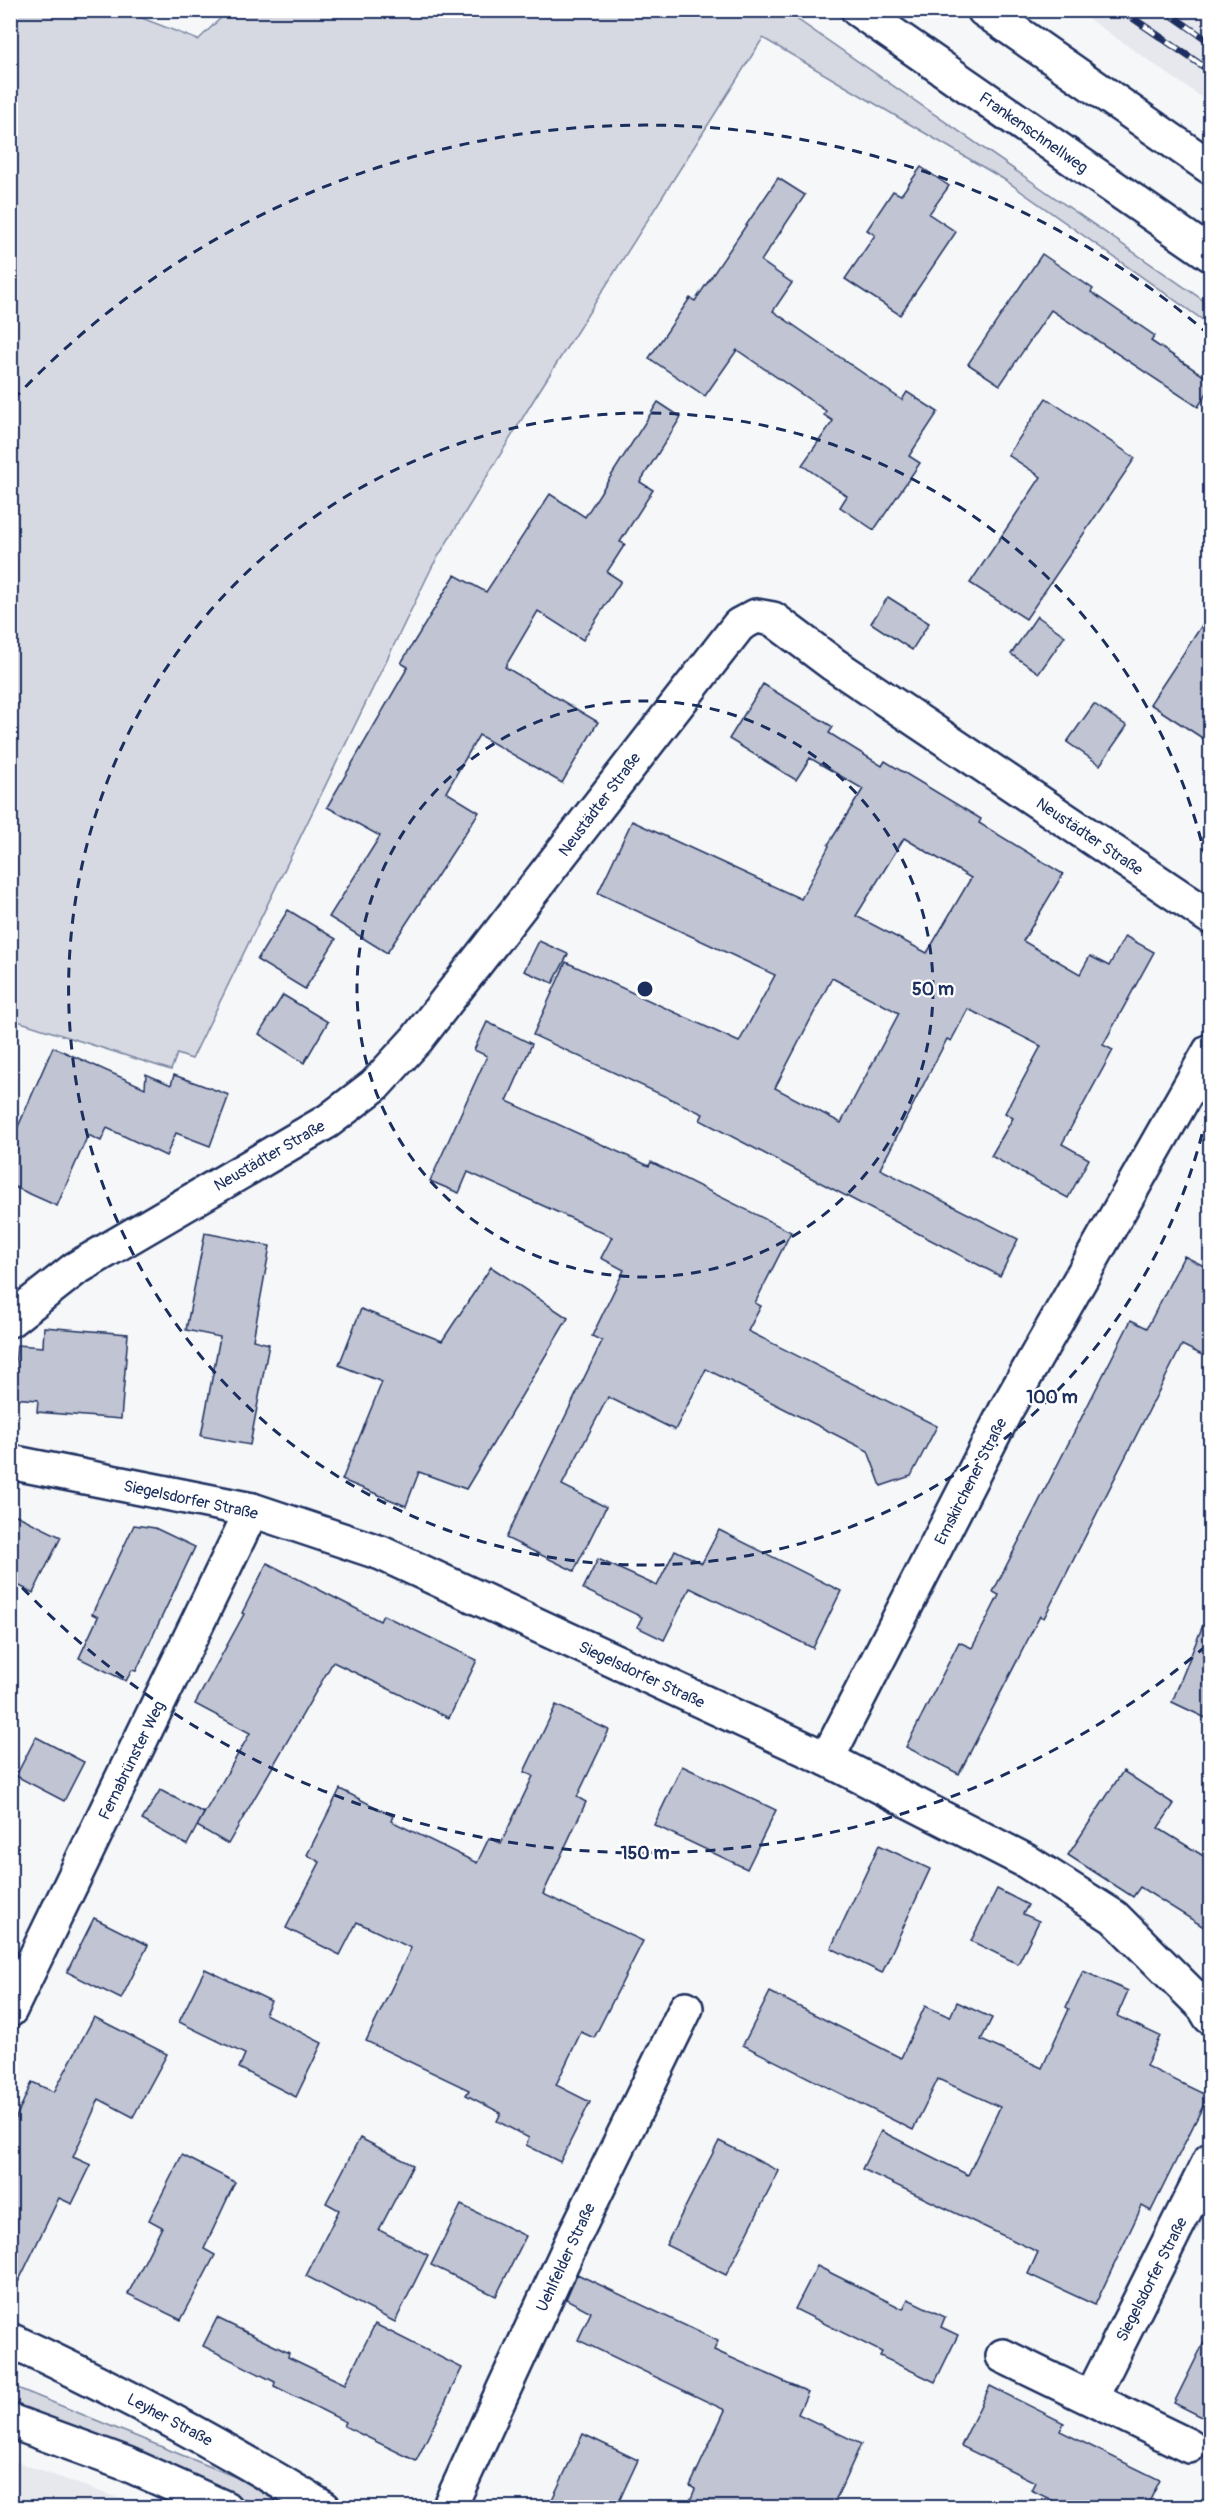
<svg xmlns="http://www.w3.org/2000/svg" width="1221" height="2518" viewBox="0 0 1221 2518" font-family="Pangolin,sans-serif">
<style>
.built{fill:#e6e8ee}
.green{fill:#d6d9e2;stroke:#7884a0;stroke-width:1.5}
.building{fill:#c0c4d3;stroke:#1b2f5e;stroke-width:1.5;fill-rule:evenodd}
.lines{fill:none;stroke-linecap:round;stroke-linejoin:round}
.minor-casing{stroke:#1b2f5e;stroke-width:38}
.secondary-casing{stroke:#1b2f5e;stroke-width:38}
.trunk-casing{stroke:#1b2f5e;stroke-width:38}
.minor{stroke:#fff;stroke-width:33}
.secondary{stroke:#fff;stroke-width:33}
.trunk{stroke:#fff;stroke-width:33}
.rail-casing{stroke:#1b2f5e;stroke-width:7}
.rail{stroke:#fff;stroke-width:4.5;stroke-dasharray:14;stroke-linecap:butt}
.ring{fill:none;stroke:#1b2f5e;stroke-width:3;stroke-dasharray:10 8}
.labels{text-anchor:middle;stroke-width:4.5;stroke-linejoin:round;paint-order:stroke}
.street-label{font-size:16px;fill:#1b2f5e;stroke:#fff}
.centre{fill:#1b2f5e;stroke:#fff;stroke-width:3}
.ring-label{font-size:18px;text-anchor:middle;font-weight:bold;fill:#1b2f5e;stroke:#fff;stroke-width:4.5;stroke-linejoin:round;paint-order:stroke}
</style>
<rect width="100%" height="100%" fill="#f6f7f9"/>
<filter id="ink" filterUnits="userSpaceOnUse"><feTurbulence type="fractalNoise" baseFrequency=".0167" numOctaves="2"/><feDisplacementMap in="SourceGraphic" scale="12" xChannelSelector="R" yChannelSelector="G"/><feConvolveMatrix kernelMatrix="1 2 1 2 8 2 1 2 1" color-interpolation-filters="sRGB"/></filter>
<g filter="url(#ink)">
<g class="built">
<polygon points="1077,11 1210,11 1210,103 1099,26"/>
<polygon points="10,2460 11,2460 143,2507 11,2507"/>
</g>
<g class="green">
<polygon points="11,10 124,11 198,40 228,11 785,11 1210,305 1210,325 1005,180 763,38 536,396 433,565 192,1059 177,1054 171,1070 11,1019"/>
<polygon points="10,2385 238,2478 287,2507 261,2507 117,2442 11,2403"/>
</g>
<g class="building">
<polygon points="921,167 949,186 929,214 956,232 900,315 845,279 875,235 867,230 893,191 901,195"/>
<polygon points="778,178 805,195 761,261 792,283 773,311 902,400 907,392 938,412 909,456 920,463 874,530 840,507 847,496 802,465 833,421 824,415 826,411 737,350 705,396 649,358 690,298 695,301"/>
<polygon points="1042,254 1093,289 1091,292 1155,336 1151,341 1210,380 1210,388 1198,407 1051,310 1000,385 968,364"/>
<polygon points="1046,398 1135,458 1026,619 970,583 1041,477 1008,455"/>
<polygon points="658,402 681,417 640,482 653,490 620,542 625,544 607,572 621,581 583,640 538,611 505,667 598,722 562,783 479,735 446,792 479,812 387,953 329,917 380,836 327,807 408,667 401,663 455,575 486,592 550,494 585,517"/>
<polygon points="888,597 929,623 912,650 871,623"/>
<polygon points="1210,613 1210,743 1150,704"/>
<polygon points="1037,616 1065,636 1039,673 1011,654"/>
<path d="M 763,684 L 833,727 L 829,733 L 882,766 L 885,761 L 981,819 L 979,823 L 1063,874 L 1023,941 L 1080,974 L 1090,956 L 1109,966 L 1125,936 L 1154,952 L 1103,1045 L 1113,1050 L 1062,1144 L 1089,1159 L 1068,1198 L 991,1156 L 1013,1118 L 1005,1113 L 1041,1046 L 968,1009 L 951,1041 L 947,1039 L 880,1169 L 1018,1239 L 1000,1276 L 700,1120 L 703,1114 L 533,1035 L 566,962 L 739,1042 L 775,975 L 598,893 L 632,821 L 801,899 L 829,846 L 828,845 L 863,789 L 810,758 L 796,780 L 729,739 ZM 904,838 L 971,878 L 927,953 L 856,916 ZM 832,978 L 899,1013 L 841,1123 L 775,1088 Z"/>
<polygon points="1094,704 1127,726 1100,765 1067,742"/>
<polygon points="288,910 336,939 305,989 257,960"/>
<polygon points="539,941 568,954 553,983 524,971"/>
<polygon points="283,995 328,1022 304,1063 259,1034"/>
<polygon points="487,1022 532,1044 507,1101 649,1166 651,1162 791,1232 755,1303 761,1306 748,1331 937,1426 911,1476 881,1486 868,1451 706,1369 675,1430 608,1397 562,1485 606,1507 574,1571 506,1538 602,1341 592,1336 624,1270 601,1258 612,1237 566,1216 468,1172 459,1193 430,1181 487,1056 474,1050"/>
<polygon points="53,1047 145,1088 146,1074 171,1085 174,1075 229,1095 210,1146 176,1133 166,1156 107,1128 101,1141 88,1135 57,1206 10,1185 10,1145"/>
<polygon points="205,1233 270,1246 253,1340 269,1344 250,1445 201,1436 220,1337 186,1330"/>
<polygon points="1184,1256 1210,1269 1210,1359 1182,1345 1044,1618 1040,1616 959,1774 906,1747 959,1642 972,1648 999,1595 993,1592 1131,1320 1147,1328"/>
<polygon points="491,1267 568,1318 466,1489 419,1472 406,1506 342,1480 382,1382 339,1365 361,1309 442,1341"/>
<polygon points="44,1327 128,1334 121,1419 37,1412 38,1400 12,1398 17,1345 43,1347"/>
<polygon points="10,1512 61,1537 33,1593 10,1581"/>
<polygon points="134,1525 155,1528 195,1547 136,1671 132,1670 126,1681 79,1658 98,1617 92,1614"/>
<polygon points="719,1530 841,1591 813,1648 690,1588 664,1640 637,1627 642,1617 583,1589 598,1559 657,1586 675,1550 702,1563"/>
<polygon points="267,1563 380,1621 383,1615 477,1660 449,1718 333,1662 228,1844 197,1826 250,1733 195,1704 244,1614 242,1613"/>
<polygon points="1209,1610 1210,1610 1210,1720 1172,1702"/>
<polygon points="556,1705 609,1730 577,1797 586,1802 543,1894 643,1941 594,2038 581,2032 556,2085 590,2102 560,2162 526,2145 529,2138 497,2121 501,2113 466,2095 469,2090 366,2041 411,1948 357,1922 340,1955 286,1928 320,1862 307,1855 340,1789 393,1816 391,1821 477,1863 489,1838 501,1843 533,1776 524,1772"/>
<polygon points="36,1737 84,1762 64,1801 16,1776"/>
<polygon points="682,1766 776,1810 747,1869 654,1825"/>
<polygon points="1123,1771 1174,1804 1158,1828 1210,1860 1210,1931 1140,1887 1133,1897 1068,1855"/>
<polygon points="160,1790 204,1813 187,1845 142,1820"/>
<polygon points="879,1845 930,1869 882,1973 831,1948"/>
<polygon points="997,1889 1028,1905 1023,1914 1039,1921 1018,1964 971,1941"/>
<polygon points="94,1918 148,1945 121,1999 67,1972"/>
<polygon points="205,1969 271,2001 265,2014 322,2043 296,2097 239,2068 245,2054 179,2022"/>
<polygon points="1083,1971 1128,1991 1117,2016 1160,2036 1146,2066 1208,2096 1151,2211 1142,2206 1095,2305 1028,2274 1038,2252 862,2169 881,2131 968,2175 1000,2107 938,2079 913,2130 743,2045 770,1992 901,2058 925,2006 950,2017 957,2002 992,2018 981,2040 1042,2068 1069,2009 1066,2007"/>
<polygon points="94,2017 167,2054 133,2117 99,2099 73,2157 91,2165 72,2204 59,2198 10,2299 10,2131 32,2082 54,2092"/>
<polygon points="360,2138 413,2165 379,2230 428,2255 395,2322 306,2276 339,2210 326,2203"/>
<polygon points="719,2141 779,2171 726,2275 666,2245"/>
<polygon points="182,2155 235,2182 204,2249 215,2255 181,2320 128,2294 162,2227 149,2220"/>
<polygon points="461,2205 526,2236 496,2296 431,2265"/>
<polygon points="817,2266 903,2309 908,2299 945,2317 941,2327 958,2335 935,2382 880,2356 882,2352 795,2309"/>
<polygon points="577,2274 718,2341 714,2350 808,2392 798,2414 861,2444 832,2508 687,2508 695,2489 690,2486 725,2410 578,2340 591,2312 566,2299"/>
<polygon points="217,2318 289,2353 288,2357 345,2384 375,2324 462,2368 416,2461 344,2426 346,2422 274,2386 275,2382 203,2346"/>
<polygon points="1210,2330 1210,2421 1174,2403"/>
<polygon points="990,2386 1064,2423 1060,2431 1160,2480 1146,2508 1068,2508 1031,2490 1035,2482 961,2446"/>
<polygon points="583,2434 638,2460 625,2488 616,2508 548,2508"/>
</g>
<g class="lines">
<defs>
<g id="minor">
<polyline points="10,1320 75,1269 328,1121 375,1085 417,1039 739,625 756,616 773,619 833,664 1210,917"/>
<polyline points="10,1462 252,1510 381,1553 827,1759 1026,1861 1114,1917 1204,2007 1210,2017"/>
<polyline points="827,1759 1006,1410 1210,1051"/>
<polyline points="10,2010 252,1510"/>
<polyline points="1003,2356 1189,2446"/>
<polyline points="1091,2398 1210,2160"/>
<polyline points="449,2508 572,2241 686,2008"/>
</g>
<g id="secondary">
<path d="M 10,2340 C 119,2390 222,2446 324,2508"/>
<polyline points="10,2421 127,2464 225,2508"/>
</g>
<g id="trunk">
<polyline points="858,10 1210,254"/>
<polyline points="984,10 1210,167"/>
</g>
</defs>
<use href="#minor" class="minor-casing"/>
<use href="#secondary" class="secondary-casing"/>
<use href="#trunk" class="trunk-casing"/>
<use href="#minor" class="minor"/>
<use href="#secondary" class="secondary"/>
<use href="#trunk" class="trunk"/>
<defs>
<g id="rail">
<polyline points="1121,10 1210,71"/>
<polyline points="1164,10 1210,42"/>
</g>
</defs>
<use href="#rail" class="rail-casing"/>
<use href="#rail" class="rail"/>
</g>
</g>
<g class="ring">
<circle cx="645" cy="989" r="288"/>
<path d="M1210 1099A576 576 0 1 1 1210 879"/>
<path d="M1206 1646A864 864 0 0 1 13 1578M13 400A864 864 0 0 1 1206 332"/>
</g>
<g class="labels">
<g class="street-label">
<text transform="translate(1034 132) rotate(35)" y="6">Frankenschnellweg</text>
<text transform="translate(599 804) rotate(-53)" y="6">Neustädter Straße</text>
<text transform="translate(1090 836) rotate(34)" y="6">Neustädter Straße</text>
<text transform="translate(269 1155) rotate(-30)" y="6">Neustädter Straße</text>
<text transform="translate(970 1481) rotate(-63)" y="6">Emskirchener Straße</text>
<text transform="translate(191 1499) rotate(12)" y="6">Siegelsdorfer Straße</text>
<text transform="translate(642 1674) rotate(25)" y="6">Siegelsdorfer Straße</text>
<text transform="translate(131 1760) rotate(-64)" y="6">Fernabrünster Weg</text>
<text transform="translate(565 2257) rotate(-65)" y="6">Uehlfelder Straße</text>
<text transform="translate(1151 2279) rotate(-63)" y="6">Siegelsdorfer Straße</text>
<text transform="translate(170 2419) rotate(28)" y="6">Leyher Straße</text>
</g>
</g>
<circle cx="645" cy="989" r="9" class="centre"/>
<g class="ring-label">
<text x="933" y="995">50 m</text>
<text x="1052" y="1403">100 m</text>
<text x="645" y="1859">150 m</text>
</g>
<rect width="1221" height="2518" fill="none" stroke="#fff" stroke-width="36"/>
<rect x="18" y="18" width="1185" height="2482" fill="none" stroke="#1b2f5e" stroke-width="2" filter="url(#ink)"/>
</svg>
